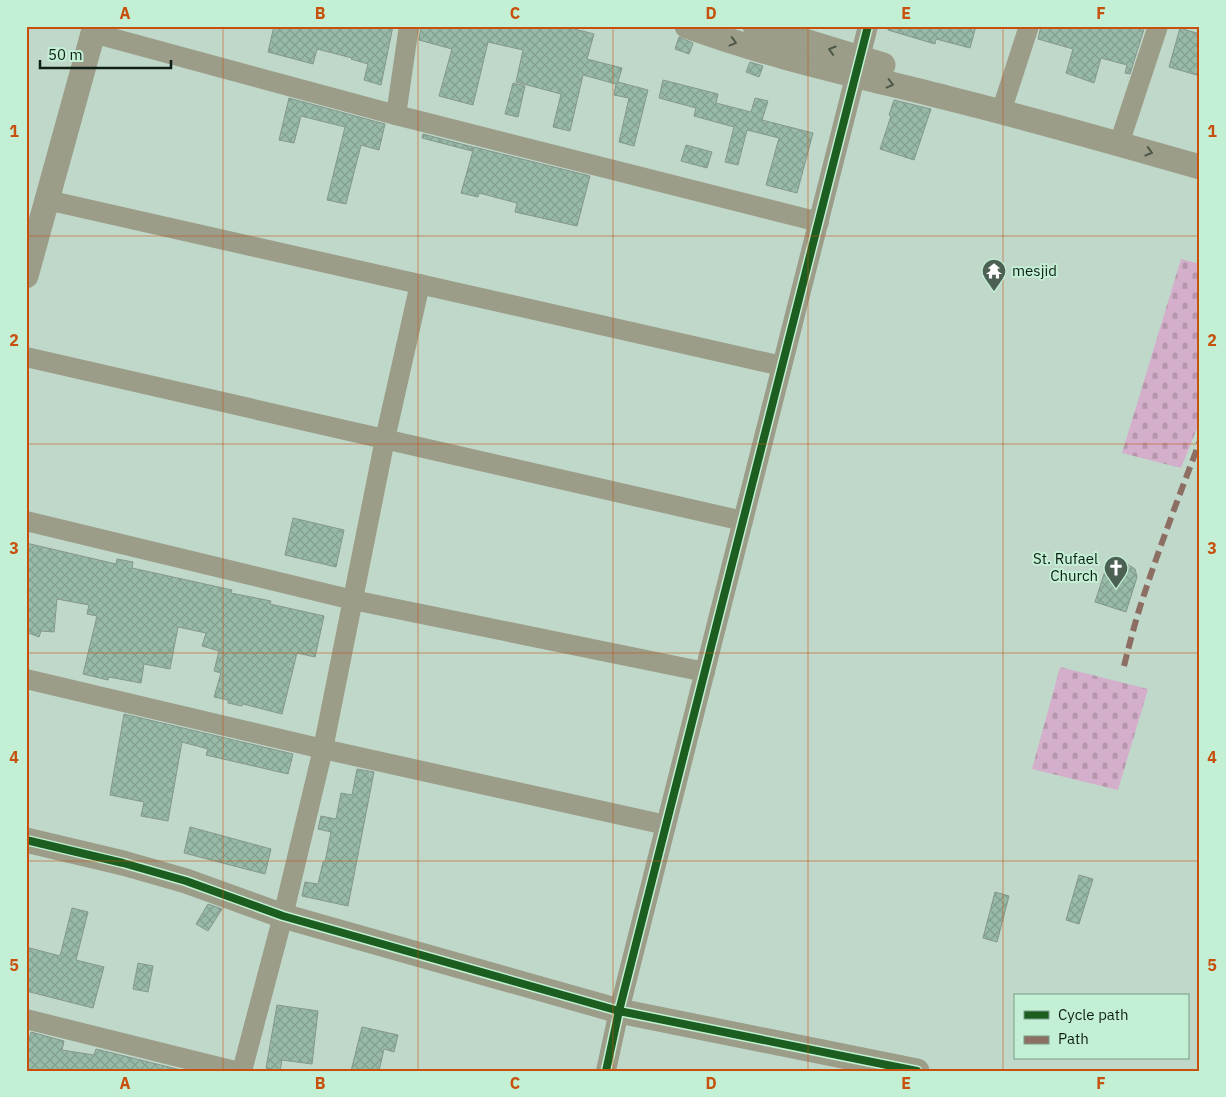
<svg xmlns="http://www.w3.org/2000/svg" width="1226" height="1097" viewBox="0 0 1226 1097" font-family="'IBM Plex Sans',sans-serif">
<style>
.cemetery{fill:url(#cemetery-stones)}
.building{fill:url(#building-cross-hatch);stroke:#85978c}
.lines{fill:none;stroke-linecap:round;stroke-linejoin:round}
.minor{stroke:#9b9d89;stroke-width:20}
.tertiary{stroke:#9b9d89;stroke-width:25}
.quiet{stroke:#8d6e63;stroke-width:6;stroke-dasharray:12 6;stroke-linecap:butt}
.cycleway-casing{stroke:#c3f0d4;stroke-width:11}
.cycleway{stroke:#1b5e20;stroke-width:8}
.oneway{stroke:#4d5849}
.grid{fill:none;stroke:#c7500d;stroke-width:1;stroke-opacity:0.55}
.labels{text-anchor:middle;stroke-width:4;stroke-linejoin:round;paint-order:stroke}
.poi-label{font-size:15px;fill:#0e1f15;stroke:#c3f0d4;text-anchor:start}
.neatline{fill:none;stroke:#c7500d;stroke-width:2}
.grid-label{font-size:16px;text-anchor:middle;font-weight:bold;fill:#c7500d}
</style>
<defs>
<pattern id="cemetery-stones" width="16" height="16" patternUnits="userSpaceOnUse" patternTransform="scale(1.25)"><rect width="16" height="16" fill="#d4afcb"/><path d="M2 7V4a2 2 0 0 1 4 0v3zM10 15v-3a2 2 0 0 1 4 0v3z" fill="#b596ad"/></pattern>
<pattern id="building-cross-hatch" width="8" height="8" patternUnits="userSpaceOnUse" patternTransform="scale(1.25)"><rect width="8" height="8" fill="#98baa8"/><path d="M0 0l8 8M0 8l8-8" fill="none" stroke="#829f90"/></pattern>
</defs>
<rect width="100%" height="100%" fill="#c0d8ca"/>
<g class="cemetery">
<polygon points="1181,259 1200,264 1200,421 1181,468 1122,453"/>
<polygon points="1060,667 1148,689 1118,790 1032,769"/>
</g>
<g class="building">
<polygon points="274,26 393,26 381,85 364,80 368,64 351,59 352,58 317,49 313,64 268,52"/>
<polygon points="421,26 563,26 594,34 587,59 622,68 618,82 648,90 634,146 619,142 629,98 614,95 616,84 583,75 570,131 553,127 561,94 516,82 523,50 488,42 473,105 439,96 452,49 419,40"/>
<polygon points="888,26 976,26 970,48 936,39 935,44 888,30"/>
<polygon points="1041,26 1145,26 1130,74 1125,73 1127,65 1101,58 1094,83 1066,73 1073,49 1038,39"/>
<polygon points="1180,28 1200,34 1200,76 1169,67"/>
<polygon points="679,37 693,43 689,54 675,49"/>
<polygon points="750,62 763,66 759,77 746,72"/>
<polygon points="663,80 718,94 716,103 751,112 755,98 768,101 762,120 813,133 797,193 766,185 779,138 747,130 738,165 725,162 734,127 694,116 696,108 659,98"/>
<polygon points="513,83 525,86 518,117 505,114"/>
<polygon points="289,98 385,124 379,150 361,145 346,204 327,200 345,127 301,116 294,143 279,140"/>
<polygon points="894,100 931,109 914,160 880,149 891,116 889,115"/>
<polygon points="423,134 473,147 472,151 422,138"/>
<polygon points="686,145 712,152 707,168 681,161"/>
<polygon points="474,147 590,176 577,226 515,212 517,203 479,193 478,197 461,193"/>
<polygon points="293,518 344,530 336,567 285,555"/>
<polygon points="26,543 116,564 117,559 133,562 132,568 232,590 231,593 271,601 270,604 324,616 315,657 297,653 282,714 243,704 242,706 228,703 228,700 214,697 221,673 214,671 219,651 202,646 206,633 178,627 170,669 144,664 141,683 109,677 108,680 83,674 97,616 87,614 89,605 57,599 54,632 41,631 39,637 26,632"/>
<polygon points="1113,562 1124,562 1135,569 1137,577 1126,612 1095,602 1106,568"/>
<polygon points="124,714 293,754 288,774 206,755 208,749 182,742 168,821 141,816 144,802 110,795"/>
<polygon points="357,769 374,772 348,906 302,896 305,882 318,884 323,862 325,862 331,832 318,829 321,816 336,819 341,793 352,795"/>
<polygon points="190,827 271,849 265,874 184,853"/>
<polygon points="1079,875 1093,879 1079,924 1066,920"/>
<polygon points="995,892 1009,896 997,942 983,938"/>
<polygon points="208,904 222,909 208,931 196,924"/>
<polygon points="72,908 88,912 76,960 104,967 93,1008 26,991 26,947 60,956"/>
<polygon points="138,963 153,966 148,992 133,989"/>
<polygon points="277,1005 318,1011 312,1064 282,1060 280,1071 266,1068"/>
<polygon points="362,1027 398,1035 394,1052 384,1049 379,1071 351,1071"/>
<polygon points="31,1032 64,1041 62,1050 94,1055 96,1049 185,1071 26,1071 26,1052"/>
</g>
<g class="lines">
<g class="minor">
<polyline points="93,33 396,115 819,222"/>
<polyline points="1001,112 1029,26"/>
<polyline points="396,115 409,26"/>
<polyline points="1119,144 1158,26"/>
<polyline points="47,200 782,366"/>
<polyline points="26,357 743,521"/>
<polyline points="26,521 353,600 705,672"/>
<polyline points="26,679 323,749 666,825"/>
<polyline points="26,1019 235,1071"/>
<polyline points="242,1071 283,916 323,749 385,439 420,284"/>
<polyline points="606,1071 619,1011 868,26"/>
</g>
<g class="tertiary">
<path d="M 687,26 C 771,57 860,76 947,98 C 1032,119 1116,143 1200,167"/>
<polyline points="755,26 883,65"/>
<polyline points="26,276 95,26"/>
<polyline points="26,840 123,863 186,881 283,916 619,1011 917,1071"/>
</g>
<path class="quiet" d="M 1124,666 C 1129,646 1134,626 1140,607 C 1158,551 1179,496 1200,441"/>
<defs>
<g id="cycleway">
<polyline points="26,840 123,863 186,881 283,916 619,1011 917,1071"/>
<polyline points="606,1071 619,1011 868,26"/>
</g>
</defs>
<use href="#cycleway" class="cycleway-casing"/>
<use href="#cycleway" class="cycleway"/>
</g>
<defs><path id="oneway-chevron" d="M-2-3.5L2.5 0L-2 3.5" fill="none" stroke-width="1.6" stroke-linecap="round" stroke-linejoin="round" transform="scale(1.25)"/></defs>
<g class="oneway">
<use href="#oneway-chevron" transform="translate(733 42) rotate(15)"/>
<use href="#oneway-chevron" transform="translate(832 50) rotate(-163)"/>
<use href="#oneway-chevron" transform="translate(890 84) rotate(14)"/>
<use href="#oneway-chevron" transform="translate(1149 152) rotate(16)"/>
</g>
<path class="grid" d="M 223,26 L 223,1071M 418,26 L 418,1071M 613,26 L 613,1071M 808,26 L 808,1071M 1003,26 L 1003,1071M 26,236 L 1200,236M 26,444 L 1200,444M 26,653 L 1200,653M 26,861 L 1200,861"/>
<defs>
<symbol id="temple-pin" viewBox="-11 -11 22 30"><path d="M0 17L-7.5 6A9.5 9.5 0 1 1 7.5 6Z" fill="#4c6054" stroke="#c3f0d4"/><path d="M0-6L5-2H3V0L6.5 2.5H4V6H1.5V3h-3V6H-4V2.5H-6.5L-3 0V-2H-5Z" fill="#fff"/></symbol>
<symbol id="church-pin" viewBox="-11 -11 22 30"><path d="M0 17L-7.5 6A9.5 9.5 0 1 1 7.5 6Z" fill="#4c6054" stroke="#c3f0d4"/><path d="M-1.2-6h2.4v3.5h3.3v2.4h-3.3V6h-2.4V-.1h-3.3v-2.4h3.3Z" fill="#fff"/></symbol>
</defs>
<g fill-rule="evenodd">
<use href="#temple-pin" x="980" y="257" width="28" height="38"/>
<use href="#church-pin" x="1102" y="554" width="28" height="38"/>
</g>
<g class="labels">
<g class="poi-label">
<text x="1012" y="276">mesjid</text>
<text x="1098" y="564" text-anchor="end">St. Rufael<tspan x="1098" dy="17">Church</tspan></text>
</g>
</g>
<rect width="1226" height="1097" fill="none" stroke="#c3f0d4" stroke-width="55"/>
<rect x="1014" y="994" width="175" height="65" fill="#c3f0d4" stroke="#7b9c88"/>
<rect x="1024" y="1011" width="25" height="8" fill="#1b5e20" stroke="#7b9c88"/>
<text x="1058" y="1020" font-size="15" fill="#0e1f15">Cycle path</text>
<rect x="1024" y="1036" width="25" height="8" fill="#8d6e63" stroke="#7b9c88"/>
<text x="1058" y="1044" font-size="15" fill="#0e1f15">Path</text>
<path d="M40 60v8h131v-8" fill="none" stroke="#0e1f15" stroke-width="2.5"/>
<text x="48" y="60" font-size="15" fill="#0e1f15" stroke="#c3f0d4" stroke-width="4" paint-order="stroke">50 m</text>
<rect x="28" y="28" width="1170" height="1042" class="neatline"/>
<g class="grid-label">
<text x="125" y="19">A</text>
<text x="320" y="19">B</text>
<text x="515" y="19">C</text>
<text x="711" y="19">D</text>
<text x="906" y="19">E</text>
<text x="1101" y="19">F</text>
<text x="14" y="137">1</text>
<text x="1212" y="137">1</text>
<text x="14" y="346">2</text>
<text x="1212" y="346">2</text>
<text x="14" y="554">3</text>
<text x="1212" y="554">3</text>
<text x="14" y="763">4</text>
<text x="1212" y="763">4</text>
<text x="14" y="971">5</text>
<text x="1212" y="971">5</text>
<text x="125" y="1089">A</text>
<text x="320" y="1089">B</text>
<text x="515" y="1089">C</text>
<text x="711" y="1089">D</text>
<text x="906" y="1089">E</text>
<text x="1101" y="1089">F</text>
</g>
</svg>
